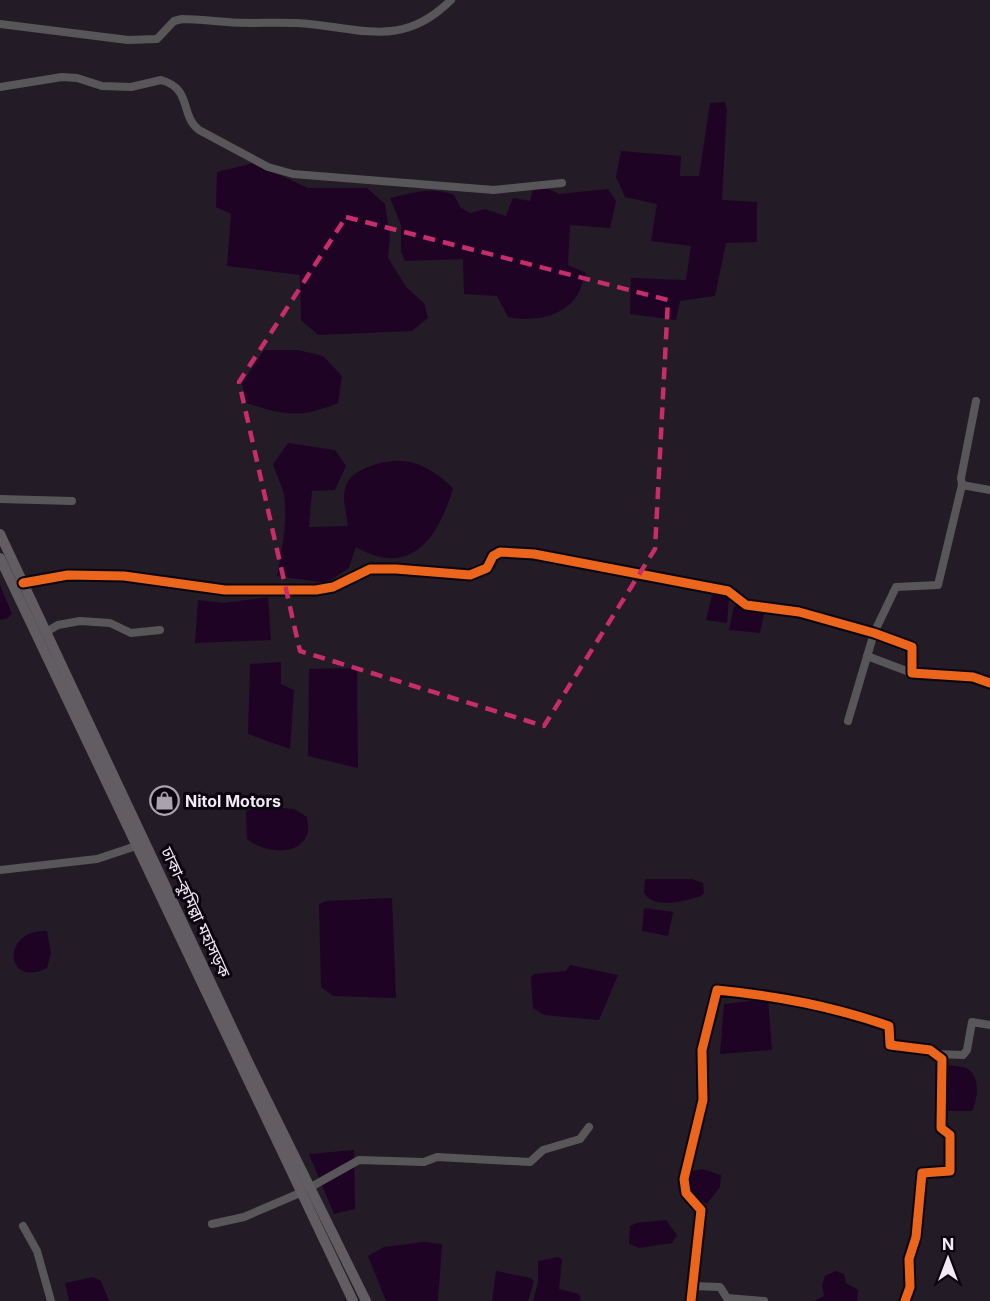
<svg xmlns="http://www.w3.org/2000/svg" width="990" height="1301" viewBox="0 0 990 1301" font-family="Inter,'Noto Sans Bengali',sans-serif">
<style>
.water{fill:#1e0325}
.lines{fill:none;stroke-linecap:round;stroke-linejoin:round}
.minor{stroke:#59565a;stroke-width:8}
.highway{stroke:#625d63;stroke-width:10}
.cycleway-casing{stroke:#0b060d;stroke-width:13}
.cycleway{stroke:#eb651d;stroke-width:9}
.marked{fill:none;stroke:#c72d6a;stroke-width:4.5;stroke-dasharray:12 8;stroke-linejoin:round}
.labels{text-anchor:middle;stroke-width:6;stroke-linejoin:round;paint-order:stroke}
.poi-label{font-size:16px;font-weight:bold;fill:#f2eaf5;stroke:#0b060d;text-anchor:start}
.street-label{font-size:16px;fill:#f2eaf5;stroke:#0b060d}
</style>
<rect width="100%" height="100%" fill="#231c26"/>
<g class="water">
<polygon points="725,102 727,109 722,200 757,202 757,242 726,243 715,296 680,301 676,320 630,314 631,278 686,280 691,246 651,241 657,204 625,197 616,177 621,151 681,156 680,176 699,176 710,103"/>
<polygon points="254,163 308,188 367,188 385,204 390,236 388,258 407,288 424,303 428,318 412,331 318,335 301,320 300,275 227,266 231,214 216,207 217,172"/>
<path d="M 542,186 L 559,194 L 608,189 L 616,201 L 610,228 L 570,225 L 568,265 L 586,273 C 583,280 581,290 577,296 C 561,318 532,322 508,317 L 497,296 L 464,294 L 463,259 L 405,261 L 401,252 L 401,225 L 390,198 C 413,193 431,186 454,195 L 460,207 L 470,213 L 485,209 L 506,216 L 513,198 L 530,201 L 533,189 Z"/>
<path d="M 264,350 L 298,350 L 323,356 L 342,376 L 338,403 C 299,419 285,415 246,403 L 242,383 Z"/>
<path d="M 288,443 L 335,450 L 346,466 L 335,490 L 312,491 L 309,527 L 348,526 C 347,515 342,500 345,489 C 348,476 357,472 368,467 C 403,453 427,463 453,488 C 439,537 411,579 356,547 L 349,568 L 326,583 L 277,576 C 282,548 288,523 284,495 C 282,486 276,474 273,464 Z"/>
<polygon points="0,585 12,614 8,618 0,620"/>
<polygon points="712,595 729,597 727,623 706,620"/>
<polygon points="268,597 271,640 195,643 198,600 224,603"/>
<polygon points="734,606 765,609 760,633 729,630"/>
<polygon points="281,662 281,684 294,690 290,749 248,734 250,664"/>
<polygon points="357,668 358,768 308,756 309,669"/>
<path d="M 259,806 L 294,809 L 307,817 C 307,821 309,827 308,831 C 302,859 262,852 247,839 L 246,811 Z"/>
<path d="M 645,879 L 692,879 L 703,883 L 704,893 L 701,896 C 685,901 655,910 644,893 Z"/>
<polygon points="392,898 396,998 333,996 321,987 319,904 326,901"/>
<polygon points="644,908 673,912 668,936 642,931"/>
<path d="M 47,931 L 51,953 L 47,968 C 5,989 0,929 47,931 Z"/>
<polygon points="570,965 618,975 599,1020 544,1015 533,1008 531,977 534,974 566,971"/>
<polygon points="768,999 772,1050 720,1054 724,1004"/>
<path d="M 947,1065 C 953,1066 961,1066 966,1068 C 981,1075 978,1100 972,1111 L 946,1111 Z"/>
<polygon points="354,1150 355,1209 334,1214 309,1154"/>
<path d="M 702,1169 L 721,1175 L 720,1187 L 707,1204 C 693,1194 688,1190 690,1172 Z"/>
<polygon points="666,1220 677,1235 672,1243 639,1248 629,1244 630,1226 636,1223"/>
<polygon points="424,1242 442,1244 438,1301 386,1301 368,1256 384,1247"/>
<polygon points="558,1257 562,1259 559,1289 579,1294 581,1301 533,1301 538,1283 538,1261"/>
<polygon points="496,1271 531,1278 534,1281 528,1301 492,1301"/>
<polygon points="836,1271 844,1274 846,1283 858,1290 857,1301 814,1301 824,1296 822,1285 825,1276"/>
<polygon points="93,1277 101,1281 109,1301 69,1301 65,1283"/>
</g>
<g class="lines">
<g class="minor">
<path d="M 0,24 L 128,40 L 157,39 L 174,21 L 182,19 C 197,19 212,21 227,22 C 250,24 274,22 296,23 C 358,26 400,51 451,0"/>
<path d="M 0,87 L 62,77 L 77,78 L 102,86 L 131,87 L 161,80 C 193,89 179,114 199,130 L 268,167 L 293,174 L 494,190 L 562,183"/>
<polyline points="962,485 990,490"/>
<polyline points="0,499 72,501"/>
<polyline points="23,583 68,575 124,576 225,590 316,590 333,587 370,569 396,569 470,575 487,568 493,556 500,552 534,554 728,591 746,605 799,612 874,633 912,647 912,673 973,677 990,683"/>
<polyline points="46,632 58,625 80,621 110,623 131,633 160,630"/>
<polyline points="867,656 912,673"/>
<polyline points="848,721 874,633 896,587 938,585 962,485 961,478 976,401"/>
<polyline points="0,870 97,859 136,846"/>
<polyline points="937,1054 963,1055 967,1050 972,1022 990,1025"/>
<polyline points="311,1187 359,1160 424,1162 437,1157 530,1162 543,1150 580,1139 589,1127"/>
<polyline points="212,1224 244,1217 300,1193"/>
<polyline points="23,1226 37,1251 51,1301"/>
<polyline points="693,1286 720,1287 727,1298 764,1301"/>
<path d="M 691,1301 L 701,1210 L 686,1193 L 684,1179 L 703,1100 L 702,1050 L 717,990 C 778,996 831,1006 889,1026 L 890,1045 L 930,1050 L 942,1059 L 941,1128 L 950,1135 L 950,1171 L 922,1173 L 916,1237 L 909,1259 L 910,1287 L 905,1301"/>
</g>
<g class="highway">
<polyline points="0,534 250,1066 366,1301"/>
<polyline points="0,558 353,1301"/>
</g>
<defs>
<g id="cycleway">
<polyline points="23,583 68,575 124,576 225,590 316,590 333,587 370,569 396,569 470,575 487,568 493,556 500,552 534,554 728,591 746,605 799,612 874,633 912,647 912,673 973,677 990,683"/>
<path d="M 691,1301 L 701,1210 L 686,1193 L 684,1179 L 703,1100 L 702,1050 L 717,990 C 778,996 831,1006 889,1026 L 890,1045 L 930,1050 L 942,1059 L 941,1128 L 950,1135 L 950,1171 L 922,1173 L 916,1237 L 909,1259 L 910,1287 L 905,1301"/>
</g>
</defs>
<use href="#cycleway" class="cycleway-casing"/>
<use href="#cycleway" class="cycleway"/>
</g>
<path class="marked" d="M 346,217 L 668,300 L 655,549 L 544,726 L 300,651 L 239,382 Z"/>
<defs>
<symbol id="shop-ring" viewBox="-11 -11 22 22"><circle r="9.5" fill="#0b060d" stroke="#aaa2ad" stroke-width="1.5"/><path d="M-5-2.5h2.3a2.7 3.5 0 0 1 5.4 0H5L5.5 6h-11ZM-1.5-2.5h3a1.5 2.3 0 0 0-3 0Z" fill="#aaa2ad"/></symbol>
</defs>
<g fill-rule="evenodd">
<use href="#shop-ring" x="148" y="784" width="33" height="33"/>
</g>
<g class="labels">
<g class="poi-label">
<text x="185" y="807">Nitol Motors</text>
</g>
<g class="street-label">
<text transform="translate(196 912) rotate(65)" y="6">ঢাকা–কুমিল্লা মহাসড়ক</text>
</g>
</g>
<g transform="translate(948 1259)" stroke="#0b060d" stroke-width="4.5" paint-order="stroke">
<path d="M0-4.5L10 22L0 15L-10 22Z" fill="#f2eaf5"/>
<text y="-9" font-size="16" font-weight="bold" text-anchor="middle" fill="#f2eaf5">N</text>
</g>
</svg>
